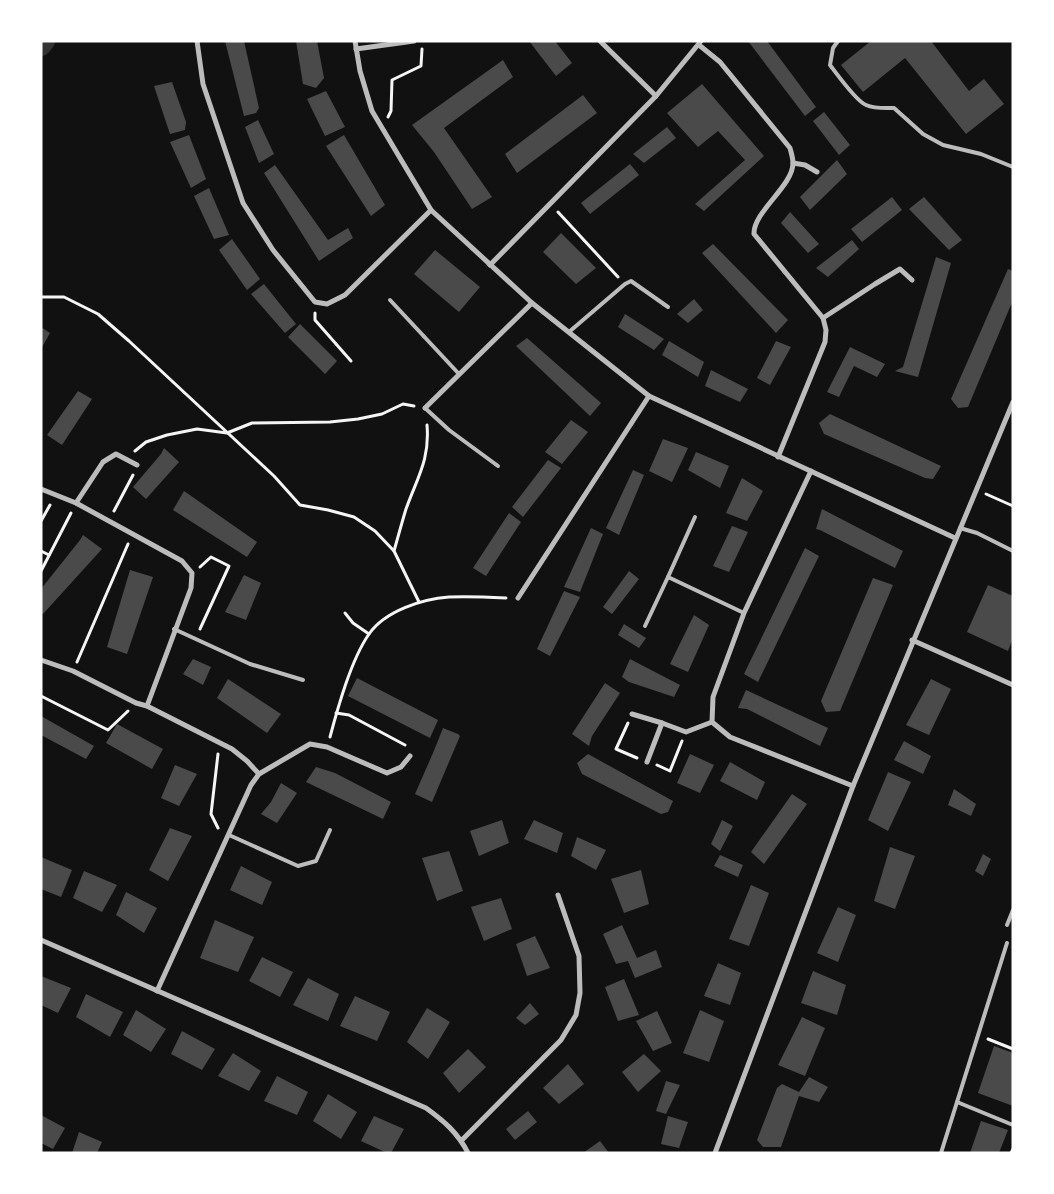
<svg xmlns="http://www.w3.org/2000/svg" width="1054" height="1194" viewBox="0 0 1054 1194" font-family="Cabin,sans-serif">
<style>
.lines{fill:none;stroke-linecap:round;stroke-linejoin:round}
.canal{stroke:#333;stroke-width:20}
.building{fill:#4a4a4a}
.path{stroke:#f5f5f5;stroke-width:3}
.service{stroke:#bcbcbc;stroke-width:4}
.minor{stroke:#bcbcbc;stroke-width:5}
</style>
<rect width="100%" height="100%" fill="#111"/>
<g class="lines">
<polyline class="canal" points="41,46 45,41"/>
</g>
<g class="building">
<polygon points="225,41 244,41 259,108 256,113 244,116"/>
<polygon points="296,41 317,41 324,78 316,88 303,84"/>
<polygon points="529,41 555,41 572,63 556,76"/>
<polygon points="748,41 767,41 816,107 805,116"/>
<polygon points="871,41 931,41 969,91 984,79 1004,104 966,134 905,58 863,92 841,65"/>
<polygon points="503,60 513,77 444,128 492,197 472,209 434,152 412,125"/>
<polygon points="172,82 186,122 185,130 170,134 154,86"/>
<polygon points="702,84 764,156 704,211 695,204 745,160 718,131 698,147 667,113"/>
<polygon points="326,91 345,127 325,136 307,99"/>
<polygon points="583,95 597,113 517,173 505,154"/>
<polygon points="824,112 850,145 839,155 813,121"/>
<polygon points="258,120 274,154 259,163 245,127"/>
<polygon points="667,127 676,138 644,163 633,154"/>
<polygon points="189,135 206,179 191,188 170,142"/>
<polygon points="344,135 385,205 371,216 326,146"/>
<polygon points="837,160 847,174 810,210 800,197"/>
<polygon points="630,164 639,175 590,214 581,203"/>
<polygon points="275,165 328,240 348,228 353,238 319,261 264,173"/>
<polygon points="209,188 229,235 214,239 194,196"/>
<polygon points="892,197 902,210 862,242 851,229"/>
<polygon points="924,197 962,240 949,250 909,209"/>
<polygon points="790,212 819,244 808,253 781,223"/>
<polygon points="561,233 596,268 576,284 543,252"/>
<polygon points="232,239 260,279 247,290 219,250"/>
<polygon points="852,240 859,249 828,277 816,268"/>
<polygon points="713,244 788,320 776,333 702,253"/>
<polygon points="435,250 480,287 459,312 414,274"/>
<polygon points="936,257 951,263 918,377 895,371 903,367"/>
<polygon points="1008,269 1013,271 1013,300 968,407 958,408 951,399"/>
<polygon points="264,284 296,324 285,333 251,294"/>
<polygon points="694,299 703,310 688,323 677,314"/>
<polygon points="625,314 664,339 654,350 618,327"/>
<polygon points="300,324 337,361 325,374 288,337"/>
<polygon points="41,327 50,333 41,349"/>
<polygon points="527,338 601,403 590,416 516,346"/>
<polygon points="669,341 704,362 698,377 662,355"/>
<polygon points="776,341 791,347 770,385 757,378"/>
<polygon points="850,347 885,364 877,377 854,366 839,397 827,392"/>
<polygon points="711,370 748,389 740,402 705,386"/>
<polygon points="78,391 92,399 62,445 47,435"/>
<polygon points="830,414 941,466 933,479 925,478 824,434 819,423"/>
<polygon points="571,420 588,432 562,464 545,452"/>
<polygon points="663,439 688,448 672,482 649,471"/>
<polygon points="164,448 179,462 146,499 133,487 161,454"/>
<polygon points="696,452 729,466 720,488 688,470"/>
<polygon points="548,460 561,468 523,517 512,507"/>
<polygon points="633,470 644,475 619,535 606,528"/>
<polygon points="742,478 763,491 747,521 726,513"/>
<polygon points="184,491 257,542 247,557 173,510"/>
<polygon points="822,509 903,551 895,568 820,530 816,529"/>
<polygon points="509,513 521,522 486,576 473,568"/>
<polygon points="732,526 748,532 729,572 713,566"/>
<polygon points="591,528 603,534 580,592 564,587"/>
<polygon points="83,535 102,549 43,614 41,612 41,589 80,540"/>
<polygon points="805,548 819,556 758,682 744,674"/>
<polygon points="130,570 153,577 127,654 107,647"/>
<polygon points="629,571 639,579 612,614 603,607"/>
<polygon points="244,575 261,583 246,620 225,612"/>
<polygon points="873,578 893,585 840,711 826,712 821,701"/>
<polygon points="988,585 1013,596 1013,638 1008,651 967,632"/>
<polygon points="564,591 580,597 550,656 537,649"/>
<polygon points="694,615 709,625 688,672 670,664"/>
<polygon points="624,624 646,638 639,648 618,635"/>
<polygon points="193,659 211,667 203,685 183,674"/>
<polygon points="630,659 680,685 674,697 629,682 622,677"/>
<polygon points="357,678 438,720 430,738 348,696"/>
<polygon points="228,679 281,714 267,733 217,698"/>
<polygon points="931,679 951,689 929,735 906,725"/>
<polygon points="605,683 620,693 592,736 589,746 572,734"/>
<polygon points="746,690 828,728 820,746 747,709 738,708"/>
<polygon points="41,716 94,746 86,759 41,735"/>
<polygon points="117,724 163,749 152,769 106,743"/>
<polygon points="443,728 458,734 460,736 432,802 415,794 433,753"/>
<polygon points="904,741 931,756 923,774 894,760"/>
<polygon points="588,754 673,801 668,812 661,814 582,774 577,763"/>
<polygon points="690,754 714,765 700,793 677,783"/>
<polygon points="730,762 765,782 757,800 720,781"/>
<polygon points="175,765 197,774 179,806 161,798"/>
<polygon points="316,767 335,773 391,802 383,819 306,782"/>
<polygon points="888,772 911,782 888,831 868,820"/>
<polygon points="281,783 297,793 277,823 261,814 271,802"/>
<polygon points="954,789 976,804 971,816 948,805"/>
<polygon points="792,794 807,804 764,864 751,852"/>
<polygon points="502,820 509,843 479,856 470,831"/>
<polygon points="534,820 563,833 557,853 524,839"/>
<polygon points="722,820 733,826 720,851 711,844"/>
<polygon points="170,828 192,836 168,881 149,870"/>
<polygon points="577,837 606,850 596,870 571,856"/>
<polygon points="890,847 915,856 895,909 874,901"/>
<polygon points="449,851 463,891 437,901 422,858"/>
<polygon points="983,854 991,859 983,876 975,871"/>
<polygon points="720,855 743,865 738,877 714,866"/>
<polygon points="41,857 72,870 61,897 41,889"/>
<polygon points="241,866 272,882 262,905 230,890"/>
<polygon points="641,870 649,904 624,913 611,879"/>
<polygon points="84,871 117,885 102,912 73,898"/>
<polygon points="751,885 769,893 749,946 729,939"/>
<polygon points="126,892 157,908 144,933 116,915"/>
<polygon points="501,898 512,929 484,941 471,907"/>
<polygon points="838,907 856,915 838,962 817,953"/>
<polygon points="215,920 254,937 238,972 200,958"/>
<polygon points="622,925 637,958 656,950 662,967 635,978 628,961 616,964 603,934"/>
<polygon points="535,936 550,968 527,976 516,944"/>
<polygon points="262,957 293,972 280,997 249,981"/>
<polygon points="718,963 741,973 730,1005 704,996"/>
<polygon points="813,971 846,985 837,1015 801,1003"/>
<polygon points="41,976 71,988 58,1013 41,1005"/>
<polygon points="308,978 339,994 328,1021 293,1005"/>
<polygon points="624,979 639,1015 618,1021 605,987"/>
<polygon points="86,994 123,1012 110,1037 76,1017"/>
<polygon points="355,996 390,1012 377,1041 340,1026"/>
<polygon points="530,1003 539,1014 525,1025 516,1018"/>
<polygon points="427,1008 450,1022 428,1059 407,1042"/>
<polygon points="136,1010 166,1029 151,1052 123,1035"/>
<polygon points="700,1010 724,1021 709,1062 683,1053"/>
<polygon points="657,1011 672,1043 653,1051 636,1021"/>
<polygon points="802,1017 825,1028 805,1076 778,1065"/>
<polygon points="182,1031 215,1049 202,1070 171,1054"/>
<polygon points="994,1046 1013,1053 1013,1106 978,1093"/>
<polygon points="468,1049 486,1067 459,1093 443,1073"/>
<polygon points="233,1053 261,1071 249,1091 218,1076"/>
<polygon points="644,1054 661,1071 638,1092 622,1072"/>
<polygon points="568,1064 584,1084 559,1104 543,1088"/>
<polygon points="277,1076 308,1092 297,1115 264,1101"/>
<polygon points="809,1077 828,1087 819,1102 799,1096 781,1147 763,1147 757,1140 777,1088 782,1084 799,1092"/>
<polygon points="666,1081 680,1085 666,1114 656,1111"/>
<polygon points="328,1094 357,1112 341,1139 313,1121"/>
<polygon points="528,1111 537,1122 515,1140 506,1129"/>
<polygon points="41,1115 65,1128 53,1149 41,1143"/>
<polygon points="374,1116 404,1129 391,1153 387,1153 361,1141"/>
<polygon points="668,1116 688,1122 679,1148 661,1144"/>
<polygon points="981,1121 1008,1130 999,1153 970,1153"/>
<polygon points="79,1132 102,1142 97,1153 72,1153"/>
<polygon points="600,1141 609,1153 583,1153"/>
</g>
<g class="lines">
<g class="path">
<polyline points="388,117 391,111 392,80 421,66 422,49"/>
<polyline points="558,212 618,277"/>
<polyline points="41,297 64,297 98,314 129,341 274,476 300,505 328,510 354,517 375,531 394,551 419,602"/>
<polyline points="315,313 315,320 351,361"/>
<polyline points="135,451 146,442 167,435 197,429 227,433 252,423 330,422 358,419 382,414 403,404 414,406"/>
<polyline points="986,494 1013,506"/>
<polyline points="114,511 133,475"/>
<polyline points="41,521 50,505"/>
<polyline points="41,551 49,555"/>
<path d="M 394,551 C 398,537 402,522 406,509 C 417,478 430,460 427,425"/>
<polyline points="41,571 71,513"/>
<polyline points="345,613 353,623 369,634"/>
<polyline points="200,629 229,566 211,557 200,567"/>
<polyline points="77,662 128,544"/>
<polyline points="41,696 108,730 128,711"/>
<polyline points="336,713 349,715 405,745"/>
<polyline points="628,723 616,749 637,758"/>
<path d="M 330,737 C 338,707 351,660 369,634 C 385,611 422,599 449,597 C 468,596 487,597 506,598"/>
<polyline points="218,754 211,814 218,828"/>
<polyline points="657,765 670,771 682,741"/>
<polyline points="988,1039 1013,1049"/>
<polyline points="1011,1153 1013,1149"/>
</g>
<g class="service">
<path d="M 838,41 L 833,48 L 830,65 C 837,74 856,101 866,105 C 875,109 885,108 894,108 L 923,134 L 943,145 L 981,154 L 1013,167"/>
<polyline points="390,300 459,374"/>
<polyline points="569,332 625,284 631,281 668,307"/>
<polyline points="425,408 449,430 498,466"/>
<polyline points="695,517 668,577 744,613"/>
<polyline points="960,528 977,533 1013,551"/>
<polyline points="645,626 668,577"/>
<polyline points="174,629 250,664 303,680"/>
<polyline points="229,835 298,866 316,861 330,830"/>
<polyline points="1007,925 1013,910"/>
<polyline points="957,1102 1013,1125"/>
<polyline points="941,1153 1007,943"/>
</g>
<g class="minor">
<polyline points="197,41 203,84 243,203 273,250 315,302 327,304 345,295 431,210"/>
<polyline points="355,41 360,71 372,111 431,210 532,303 649,396 955,538"/>
<polyline points="600,41 656,96"/>
<path d="M 699,45 L 720,62 L 790,148 C 791,152 793,158 793,163 C 793,186 753,212 754,234 L 823,318 L 826,330 L 825,342 L 778,457"/>
<polyline points="356,49 414,41"/>
<polyline points="793,163 805,165 817,172"/>
<polyline points="490,265 656,96 701,41"/>
<polyline points="823,318 875,284 900,269 912,280"/>
<polyline points="425,408 532,303"/>
<polyline points="811,471 744,613 713,697 712,722 730,737 853,786"/>
<polyline points="41,489 76,503 182,561 192,573 191,588 147,706"/>
<polyline points="76,503 103,462 116,454 137,465"/>
<polyline points="518,598 649,396"/>
<polyline points="912,640 1013,685"/>
<polyline points="41,660 73,671 136,703 147,706 232,749 247,761 259,774"/>
<polyline points="632,714 662,723 647,762"/>
<polyline points="662,723 686,732 712,722"/>
<path d="M 41,940 L 426,1108 C 444,1121 458,1133 468,1153"/>
<polyline points="157,991 251,785 259,774 310,744 327,747 387,773 401,767 410,756"/>
<polyline points="462,1140 561,1040 576,1015 580,993 579,956 558,895"/>
<polyline points="715,1153 853,786 1013,402"/>
</g>
</g>
<rect width="1054" height="1194" fill="none" stroke="#ffffff" stroke-width="85"/>
</svg>
